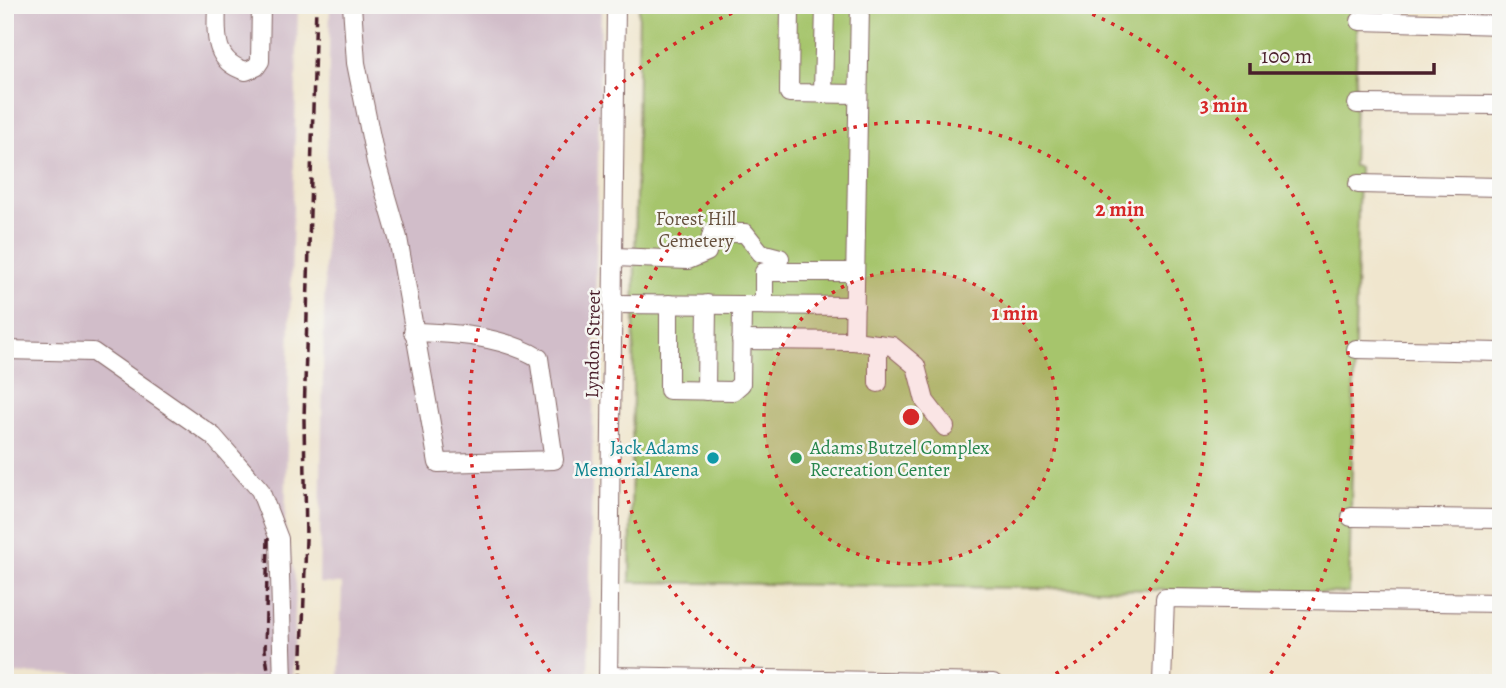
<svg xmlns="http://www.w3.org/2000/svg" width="1506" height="688" viewBox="0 0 1506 688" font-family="Alegreya,serif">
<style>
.industrial{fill:#d1bdc9}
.green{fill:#a6c56c;stroke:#78724c;stroke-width:2}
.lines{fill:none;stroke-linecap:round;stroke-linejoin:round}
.minor-casing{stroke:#846564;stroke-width:20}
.minor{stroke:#fff;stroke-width:18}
.rail{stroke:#4a1f2b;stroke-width:3.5;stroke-dasharray:10 5;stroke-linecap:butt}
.ring{fill:none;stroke:#d62828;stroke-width:3.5;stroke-dasharray:3.5 7}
.culture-dot{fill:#0f9aa8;stroke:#f6f6f2;stroke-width:2.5}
.leisure-dot{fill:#2e9e5b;stroke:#f6f6f2;stroke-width:2.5}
.labels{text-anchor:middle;stroke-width:5;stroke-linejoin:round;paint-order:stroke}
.park-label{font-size:19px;fill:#66513e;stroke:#f6f6f2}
.street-label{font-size:19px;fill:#4a1f2b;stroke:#f6f6f2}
.culture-label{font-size:19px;fill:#0d838f;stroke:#f6f6f2;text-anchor:end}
.leisure-label{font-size:19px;fill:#27864d;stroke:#f6f6f2;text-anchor:start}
.centre{fill:#d62828;stroke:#f6f6f2;stroke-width:3.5}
.ring-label{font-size:21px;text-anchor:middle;font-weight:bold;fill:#d62828;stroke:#f6f6f2;stroke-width:5;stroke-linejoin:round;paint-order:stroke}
</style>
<rect width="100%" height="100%" fill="#f6f6f2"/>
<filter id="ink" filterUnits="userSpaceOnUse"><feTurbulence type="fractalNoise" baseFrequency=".0143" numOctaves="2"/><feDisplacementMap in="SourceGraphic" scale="14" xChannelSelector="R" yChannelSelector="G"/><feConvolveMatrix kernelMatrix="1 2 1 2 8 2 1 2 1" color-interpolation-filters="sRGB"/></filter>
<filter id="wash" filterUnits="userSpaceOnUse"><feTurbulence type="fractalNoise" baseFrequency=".00686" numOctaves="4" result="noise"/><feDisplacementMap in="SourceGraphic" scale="28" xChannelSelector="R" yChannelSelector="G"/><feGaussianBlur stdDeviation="1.57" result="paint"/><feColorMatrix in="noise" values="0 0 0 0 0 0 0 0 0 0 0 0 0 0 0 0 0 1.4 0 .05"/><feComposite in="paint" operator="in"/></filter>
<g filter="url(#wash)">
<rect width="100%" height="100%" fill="#f0e6ce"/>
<g class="industrial">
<polygon points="5,5 298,5 285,524 296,585 292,681 5,673"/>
<polygon points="330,5 601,5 588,683 339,683 342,584 319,583"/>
</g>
<polygon class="green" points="639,5 1358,5 1353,166 1359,167 1349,593 630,582"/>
</g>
<g filter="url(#ink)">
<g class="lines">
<defs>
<g id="minor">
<path d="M 217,5 C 216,34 213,62 246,71 L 256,67 L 260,61 L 261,5"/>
<path d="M 352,5 L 356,63 L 376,162 L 398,238 L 438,463 L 554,460 L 539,358 C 502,336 456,333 413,332"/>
<polyline points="790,5 789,93 858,94"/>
<polyline points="1360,21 1501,25"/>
<polyline points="823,94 825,5"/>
<polyline points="1357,104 1501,105"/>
<polyline points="1358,184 1501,187"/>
<polyline points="615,257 688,260 707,252 712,233 745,233 761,253 780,258"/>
<polyline points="614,304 855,306"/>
<polyline points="669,304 669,390 733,391 741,384 742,305"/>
<polyline points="764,305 764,272 855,272"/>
<polyline points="741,340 854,341 892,346 916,366 925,401 945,427"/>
<polyline points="854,341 860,5"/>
<polyline points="1356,349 1501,352"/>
<polyline points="5,350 93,352 213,436 260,490 279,539 283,683"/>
<polyline points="878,383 878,344"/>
<polyline points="706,391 707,304"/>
<polyline points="1351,517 1501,519"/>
<polyline points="608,676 993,683"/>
<polyline points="608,683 616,5"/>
<polyline points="1162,683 1165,598 1501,603"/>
</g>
</defs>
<use href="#minor" class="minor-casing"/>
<use href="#minor" class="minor"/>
<g class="rail">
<polyline points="268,538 265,650 270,683"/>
<polyline points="301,683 306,539 304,419 316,5"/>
</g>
</g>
</g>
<circle cx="911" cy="417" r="147" fill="#d62828" fill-opacity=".12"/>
<g class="ring">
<circle cx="911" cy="417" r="147"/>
<path d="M782 682A295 295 0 1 1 1040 682"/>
<path d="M556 680A442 442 0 0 1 749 6M1073 6A442 442 0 0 1 1266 680"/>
</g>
<circle class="culture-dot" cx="713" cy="458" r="7"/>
<circle class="leisure-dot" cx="796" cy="458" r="7"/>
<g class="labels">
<g class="park-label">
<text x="696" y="225">Forest Hill<tspan x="696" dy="22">Cemetery</tspan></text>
</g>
<g class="street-label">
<text transform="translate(592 344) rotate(-89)" y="7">Lyndon Street</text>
</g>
<g class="culture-label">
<text x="699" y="454">Jack Adams<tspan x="699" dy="22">Memorial Arena</tspan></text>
</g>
<g class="leisure-label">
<text x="810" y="454">Adams Butzel Complex<tspan x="810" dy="22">Recreation Center</tspan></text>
</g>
</g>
<circle cx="911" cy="417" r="10" class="centre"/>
<g class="ring-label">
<text x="1224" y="112">3 min</text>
<text x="1120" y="216">2 min</text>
<text x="1015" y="320">1 min</text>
</g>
<rect width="1506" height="688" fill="none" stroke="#f6f6f2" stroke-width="28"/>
<path d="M1250 63v10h184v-10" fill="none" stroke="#4a1f2b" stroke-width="3.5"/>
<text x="1261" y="63" font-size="21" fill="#4a1f2b" stroke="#f6f6f2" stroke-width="5" paint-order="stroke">100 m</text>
</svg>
